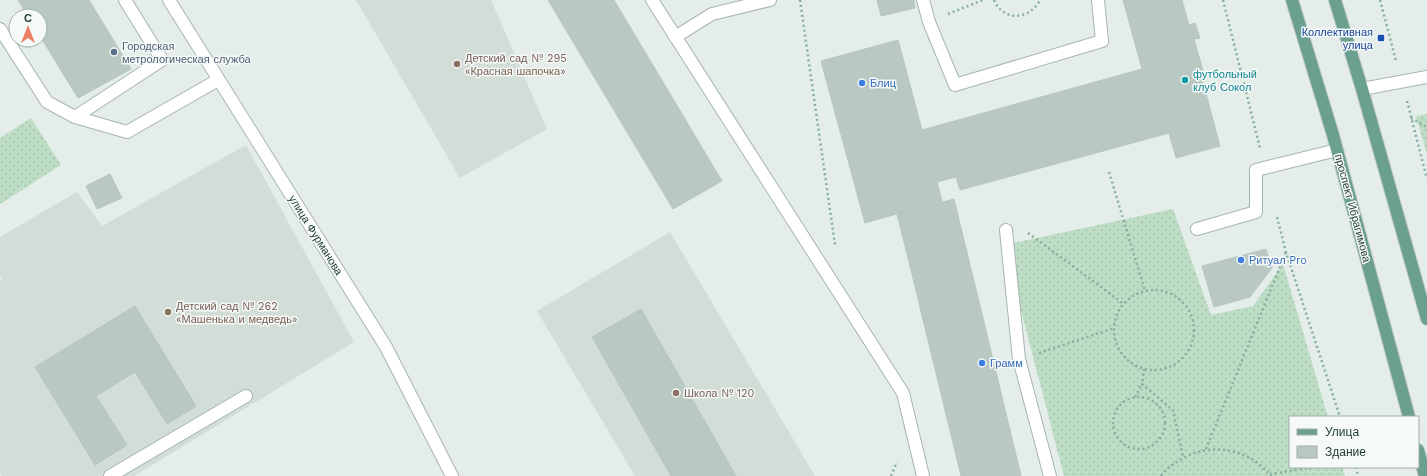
<svg xmlns="http://www.w3.org/2000/svg" width="1427" height="476" viewBox="0 0 1427 476" font-family="'Work Sans',sans-serif">
<style>
.built{fill:#d2ddd7}
.grass{fill:url(#grass-dots)}
.building{fill:#b9c8c1;stroke:#b7c6bf}
.lines{fill:none;stroke-linecap:round;stroke-linejoin:round}
.service-casing{stroke:#a7b5b0;stroke-width:14}
.primary-casing{stroke:#c2c9c7;stroke-width:14}
.path{stroke:#86afa0;stroke-width:2.5;stroke-dasharray:2 3;stroke-linecap:butt}
.service{stroke:#fff;stroke-width:12}
.primary{stroke:#6ba090;stroke-width:12}
.transit-dot{fill:#1a4fb4;stroke:#f5f9f7;stroke-width:1.5}
.service-dot{fill:#5c6f8a;stroke:#f5f9f7;stroke-width:1.5}
.education-dot{fill:#8d6e63;stroke:#f5f9f7;stroke-width:1.5}
.culture-dot{fill:#0f9aa8;stroke:#f5f9f7;stroke-width:1.5}
.shop-dot{fill:#3f7fe0;stroke:#f5f9f7;stroke-width:1.5}
.labels{text-anchor:middle;stroke-width:3;stroke-linejoin:round;paint-order:stroke}
.transit-label{font-size:11px;fill:#164399;stroke:#f5f9f7;text-anchor:end}
.service-label{font-size:11px;fill:#4e5e75;stroke:#f5f9f7;text-anchor:start}
.education-label{font-size:11px;fill:#785e54;stroke:#f5f9f7;text-anchor:start}
.culture-label{font-size:11px;fill:#0d838f;stroke:#f5f9f7;text-anchor:start}
.shop-label{font-size:11px;fill:#366cbe;stroke:#f5f9f7;text-anchor:start}
.street-label{font-size:11px;fill:#243e36;stroke:#f5f9f7}
</style>
<defs>
<pattern id="grass-dots" width="8" height="8" patternUnits="userSpaceOnUse"><rect width="8" height="8" fill="#beddc5"/><path d="M2 2h.1M6 6h.1" fill="none" stroke="#a3bfaa" stroke-width="1.8" stroke-linecap="round"/></pattern>
</defs>
<rect width="100%" height="100%" fill="#e4ede9"/>
<g class="built">
<polygon points="356,0 491,0 547,129 460,178"/>
<polygon points="246,145 354,342 134,476 2,476 0,473 0,281 2,280 0,276 0,237 77,192 102,226"/>
<polygon points="670,232 815,476 635,476 537,311"/>
</g>
<g class="grass">
<polygon points="1427,114 1427,155 1416,116"/>
<polygon points="31,118 61,165 0,204 0,138"/>
<polygon points="1173,209 1211,315 1253,306 1283,264 1328,417 1290,417 1290,467 1342,467 1345,476 1064,476 1004,245"/>
</g>
<g class="building">
<polygon points="18,0 89,0 131,69 78,98 40,36 40,16 28,16"/>
<polygon points="548,0 614,0 722,181 673,209"/>
<polygon points="877,0 914,0 915,8 881,16"/>
<polygon points="1123,0 1182,0 1189,25 1195,23 1200,38 1194,39 1204,74 1201,75 1220,146 1176,158 1169,133 960,190 956,177 937,182 942,201 865,223 821,61 898,40 922,130 1142,69"/>
<polygon points="110,174 122,198 97,209 86,186"/>
<polygon points="954,199 992,355 1021,476 961,476 909,262 897,214"/>
<polygon points="1266,249 1272,268 1250,297 1214,307 1202,266"/>
<polygon points="135,306 196,406 167,424 135,372 96,396 127,445 95,465 35,367"/>
<polygon points="641,309 736,476 671,476 592,337"/>
</g>
<g class="lines">
<defs>
<g id="service">
<polyline points="169,0 386,347 452,476"/>
<polyline points="652,0 903,393 923,476"/>
<polyline points="923,0 929,22 955,85 1102,41 1098,0"/>
<polyline points="0,29 47,102 75,117 162,60 125,0"/>
<polyline points="675,37 712,14 770,0"/>
<polyline points="1362,89 1427,77"/>
<polyline points="75,117 127,132 218,80"/>
<polyline points="1197,229 1256,212 1256,170 1337,150"/>
<polyline points="1006,230 1019,359 1050,476"/>
<polyline points="110,476 246,396"/>
</g>
<g id="primary">
<polyline points="1292,0 1333,135 1409,417"/>
<polyline points="1335,0 1362,89 1427,319"/>
<polyline points="1418,450 1425,476"/>
</g>
</defs>
<use href="#service" class="service-casing"/>
<use href="#primary" class="primary-casing"/>
<g class="path">
<polyline points="800,0 835,245"/>
<path d="M 994,0 C 1003,22 1030,20 1040,0"/>
<polyline points="1223,0 1260,148"/>
<polyline points="1380,0 1396,61"/>
<polyline points="948,14 983,0"/>
<polyline points="1407,101 1427,179"/>
<polyline points="1411,118 1427,127"/>
<polyline points="1109,172 1145,291"/>
<polyline points="1277,217 1286,252 1340,417"/>
<polyline points="1028,233 1124,304"/>
<circle cx="1154" cy="330" r="40"/>
<polyline points="1039,353 1114,328"/>
<polyline points="1144,369 1142,384 1173,410 1183,457"/>
<circle cx="1139" cy="423" r="26"/>
<polyline points="1135,397 1142,384"/>
<polyline points="1206,449 1286,252"/>
<polyline points="1356,467 1358,476"/>
<polyline points="1270,474 1315,467"/>
<polyline points="891,476 897,462"/>
<path d="M 1161,476 C 1164,471 1169,467 1174,464 C 1200,444 1236,445 1260,465 C 1264,469 1269,472 1271,476"/>
</g>
<use href="#service" class="service"/>
<use href="#primary" class="primary"/>
</g>
<rect class="transit-dot" x="1377" y="34" width="8" height="8" rx="2"/>
<circle class="service-dot" cx="114" cy="52" r="4"/>
<g class="education-dot">
<circle cx="457" cy="64" r="4"/>
<circle cx="168" cy="312" r="4"/>
<circle cx="676" cy="393" r="4"/>
</g>
<circle class="culture-dot" cx="1185" cy="80" r="4"/>
<g class="shop-dot">
<circle cx="862" cy="83" r="4"/>
<circle cx="1241" cy="260" r="4"/>
<circle cx="982" cy="363" r="4"/>
</g>
<g class="labels">
<g class="transit-label">
<text x="1373" y="36">Коллективная<tspan x="1373" dy="13">улица</tspan></text>
</g>
<g class="service-label">
<text x="122" y="50">Городская<tspan x="122" dy="13">метрологическая служба</tspan></text>
</g>
<g class="education-label">
<text x="465" y="62">Детский сад № 295<tspan x="465" dy="13">«Красная шапочка»</tspan></text>
<text x="176" y="310">Детский сад № 262<tspan x="176" dy="13">«Машенька и медведь»</tspan></text>
<text x="684" y="397">Школа № 120</text>
</g>
<g class="culture-label">
<text x="1193" y="78">футбольный<tspan x="1193" dy="13">клуб Сокол</tspan></text>
</g>
<g class="shop-label">
<text x="870" y="87">Блиц</text>
<text x="1249" y="264">Ритуал Pro</text>
<text x="990" y="367">Грамм</text>
</g>
<g class="street-label">
<text transform="translate(1353 208) rotate(75)" y="4">проспект Ибрагимова</text>
<text transform="translate(316 235) rotate(58)" y="4">улица Фурманова</text>
</g>
</g>
<rect x="1289" y="416" width="130" height="52" fill="#f5f9f7" stroke="#a1aeaa"/>
<rect x="1297" y="429" width="20" height="6" fill="#6ba090" stroke="#a1aeaa"/>
<text x="1325" y="436" font-size="12" fill="#243e36">Улица</text>
<rect x="1297" y="446" width="20" height="12" fill="#b9c8c1" stroke="#a1aeaa"/>
<text x="1325" y="456" font-size="12" fill="#243e36">Здание</text>
<g transform="translate(28 28)"><circle r="19" fill="#f5f9f7" stroke="#a1aeaa"/>
<path d="M0-3L7 15L0 10L-7 15Z" fill="#eb7e64"/>
<text y="-6" font-size="11" font-weight="bold" text-anchor="middle" fill="#243e36">С</text>
</g>
</svg>
